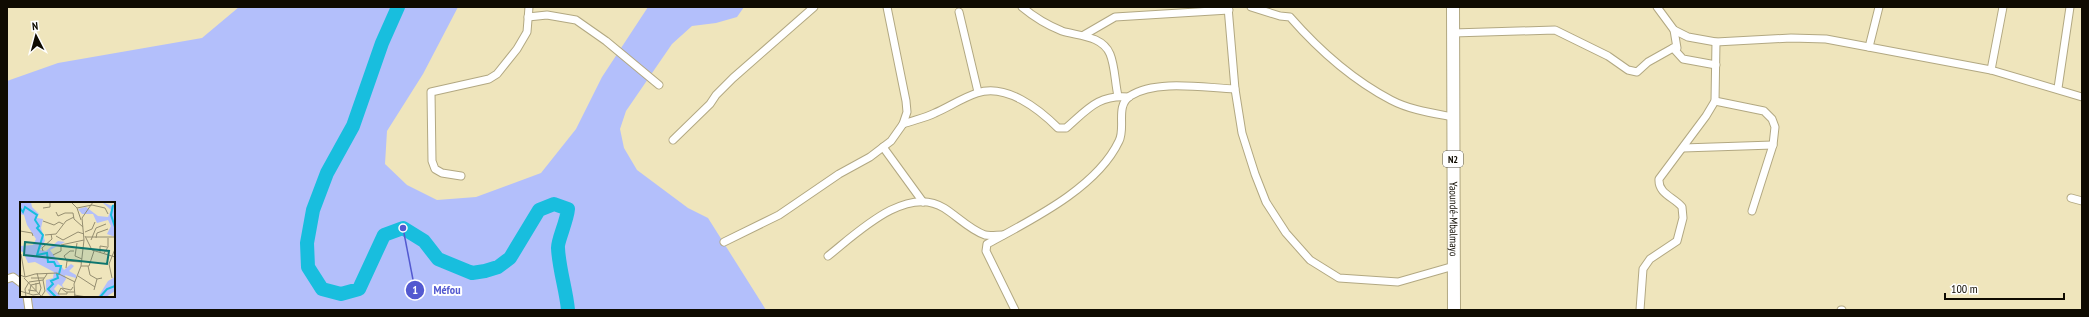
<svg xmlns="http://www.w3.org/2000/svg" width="2089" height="317" viewBox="0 0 2089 317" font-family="'PT Sans Narrow',sans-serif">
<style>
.green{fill:#b3bffb;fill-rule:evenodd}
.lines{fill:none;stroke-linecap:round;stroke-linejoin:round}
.river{stroke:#18bede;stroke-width:14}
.minor-casing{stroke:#b2a882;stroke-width:9}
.trunk-casing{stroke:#b2a882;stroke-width:14}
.minor{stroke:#fff;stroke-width:7}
.trunk{stroke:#fff;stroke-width:12}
.labels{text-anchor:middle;stroke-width:4;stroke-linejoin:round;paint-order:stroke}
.shield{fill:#fff;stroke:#57544d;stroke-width:1}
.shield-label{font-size:10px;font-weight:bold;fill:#0f0b01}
.street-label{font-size:11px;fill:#0f0b01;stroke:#fff}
.inset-river{fill:none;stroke:#18bede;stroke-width:2}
.inset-road{fill:none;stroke:#958e71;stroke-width:1}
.view{fill:#0f766e;fill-opacity:0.15;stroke:#0f766e;stroke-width:2}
.inset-edge{fill:none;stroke:#0f0b01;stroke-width:2}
.leader{fill:none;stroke:#5359d0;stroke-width:1.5}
.callout-dot{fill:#5359d0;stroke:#fff;stroke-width:1.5}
.mark-label{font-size:12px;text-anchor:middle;font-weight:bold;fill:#fff}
.callout-label{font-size:12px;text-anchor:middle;font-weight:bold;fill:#5359d0;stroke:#fff;stroke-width:4;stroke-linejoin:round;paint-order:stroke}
</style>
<rect width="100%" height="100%" fill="#efe5bc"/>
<path class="green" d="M 239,7 L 458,7 L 423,74 L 387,131 L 385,164 L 407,185 L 437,200 L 476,197 L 541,173 L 576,129 L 602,77 L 648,7 L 744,7 L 737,17 L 716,23 L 692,26 L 672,44 L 626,111 L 620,129 L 624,148 L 637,170 L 688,208 L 708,218 L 766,310 L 7,310 L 7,81 L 58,63 L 202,38 ZM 21,203 L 114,203 L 114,296 L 21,296 Z"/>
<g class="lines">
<path class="river" d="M 398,7 L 382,43 L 353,126 L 327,173 L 313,210 L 307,243 L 308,267 L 322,289 L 341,294 L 359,289 L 384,235 L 403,228 L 424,241 L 438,259 L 472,273 L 485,271 L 498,267 L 510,258 L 539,210 L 554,204 L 568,209 C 567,221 557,242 558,248 C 559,269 566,289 568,310"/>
<defs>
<g id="minor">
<path d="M 1022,7 C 1034,17 1047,25 1062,31 C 1077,36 1102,35 1110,54 C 1115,66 1115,83 1118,96"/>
<polyline points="1228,7 1235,89 1242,133 1255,174 1266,202 1286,233 1310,260 1339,278 1398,282 1454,266"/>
<path d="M 1251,7 L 1280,16 L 1290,17 C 1318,49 1353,80 1391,100 C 1410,110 1432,113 1453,117"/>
<polyline points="1657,7 1674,30 1688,37 1716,42 1791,38 1826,39 1991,70 2082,97"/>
<polyline points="959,12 978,92"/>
<polyline points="528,17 547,15 576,20 606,41 659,85"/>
<polyline points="1453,33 1555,30 1608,56 1628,70 1637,72 1648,62 1673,48 1677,48 1674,30"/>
<polyline points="1084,35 1115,17 1229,10"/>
<polyline points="1869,47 1879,7"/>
<polyline points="1673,48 1683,59 1716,65"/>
<polyline points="1991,70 2003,7"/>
<polyline points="2058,88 2070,7"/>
<polyline points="1715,101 1764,111 1772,119 1775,127 1773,145 1752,211"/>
<path d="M 903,124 C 914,120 925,118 935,113 C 949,107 962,98 977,93 C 1006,83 1039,109 1058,128 L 1066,128 C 1087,110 1098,94 1129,97"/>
<polyline points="673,140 710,104 716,95 733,78 814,7"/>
<polyline points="883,147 923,202"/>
<polyline points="1683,148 1773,145"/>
<polyline points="461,176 442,173 435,169 432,161 431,92 489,79 497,74 517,49 527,32 529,7"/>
<polyline points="2071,198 2082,201"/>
<polyline points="724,242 779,215 839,174 870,157 891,141 903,124 907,112 906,101 887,7"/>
<path d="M 828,256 C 856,234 906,184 944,208 C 957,216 970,230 985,235 C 990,236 997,235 1003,235"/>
<polyline points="7,279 13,277 21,283"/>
<polyline points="27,296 29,310"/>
<path d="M 1015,310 L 986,251 L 987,244 C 1031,220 1097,188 1119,141 C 1126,128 1115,106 1130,96 C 1156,79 1205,88 1235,89"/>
<path d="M 1640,310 L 1643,269 L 1650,259 L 1677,241 L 1683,218 L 1682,207 C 1674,197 1658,194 1659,179 L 1706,116 L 1715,101 L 1716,42"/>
<polyline points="1841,310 1842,310"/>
</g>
<g id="trunk">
<path id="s1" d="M 1453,7 L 1454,310"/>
</g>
</defs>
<use href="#minor" class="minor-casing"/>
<use href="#trunk" class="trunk-casing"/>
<use href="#minor" class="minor"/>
<use href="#trunk" class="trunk"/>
</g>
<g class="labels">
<rect class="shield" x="1443" y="151" width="20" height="16" rx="3"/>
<g class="shield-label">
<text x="1453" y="163">N2</text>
</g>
<g class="street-label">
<text dy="4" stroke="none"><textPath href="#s1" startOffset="212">Yaoundé-Mbalmayo</textPath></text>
</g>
</g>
<g transform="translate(20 202)">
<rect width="95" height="95" fill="#efe5bc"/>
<path d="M 0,0 L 11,0 L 12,5 L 19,12 L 17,16 L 23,17 L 21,26 L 25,39 L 20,48 L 26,49 L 38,39 L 45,40 L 30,48 L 44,68 L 51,62 L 54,64 L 49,69 L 56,73 L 56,76 L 45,73 L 46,77 L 42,83 L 44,86 L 38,82 L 34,87 L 41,95 L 31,95 L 26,89 L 26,78 L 33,76 L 34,70 L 15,60 L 8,61 L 3,50 L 0,49 L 0,44 L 13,43 L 16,37 L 7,23 L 4,13 L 0,12 ZM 82,0 L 92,4 L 95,0 L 95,35 L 87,32 L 91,24 L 88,18 L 77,21 L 73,12 L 62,12 L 58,7 L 66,5 L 78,14 L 88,15 L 91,8 ZM 95,75 L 95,89 L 86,95 L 78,95 L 88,79 Z" fill="#b3bffb"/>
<path class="inset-river" d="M 93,3 L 91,13 L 95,25M 0,6 L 3,10 L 5,5 L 17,13 L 15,18 L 19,24 L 17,26 L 23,33 L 17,53 L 27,51 L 28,60 L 34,60 L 36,64 L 41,64 L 39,72 L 37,72 L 38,76 L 31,79 L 33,82 L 28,87 L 36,95M 80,95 L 87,87 L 95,84"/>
<path class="inset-road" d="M 51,0 L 57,6 L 61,18M 23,6 L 30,5 L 30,0M 57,6 L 72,3 L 85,6 L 88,12M 36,10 L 38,14 L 45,11 L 53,11 L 54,17 L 63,25M 23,19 L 34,23 L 39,20 L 43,22M 0,29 L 12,31 L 13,34M 65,30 L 72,27 L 75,20M 25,33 L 36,32 L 46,19 L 54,15M 36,34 L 43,38 L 58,30 L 64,32M 65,34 L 72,48 L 95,55M 66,35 L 95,35M 76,36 L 77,31 L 88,27M 71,38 L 76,26 L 86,22M 57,41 L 55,54 L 62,57M 23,49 L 22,46 L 32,37 L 31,32M 80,50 L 80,44 L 87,45M 84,51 L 88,45 L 88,36M 1,52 L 5,75M 33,53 L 41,49 L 41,43 L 64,38M 47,59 L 61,60M 61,64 L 69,64 L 74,49M 68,64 L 70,73 L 77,77M 46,66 L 47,59 L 44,54 L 50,49 L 54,49M 0,73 L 5,75 L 15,72 L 37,71 L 55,80M 58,74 L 75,85M 4,76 L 22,95M 11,76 L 24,76M 92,76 L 89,62 L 95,47M 41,86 L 38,92 L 47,92 L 47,90M 41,86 L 46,90 L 54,90M 42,86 L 51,88 L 53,85M 8,88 L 16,89 L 16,81M 74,88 L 77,77 L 82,76M 0,89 L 13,93 L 19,92 L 21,86 L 17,71M 9,92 L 11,83 L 20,81M 54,93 L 67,95M 6,95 L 5,87 L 9,80 L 23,78M 21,95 L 25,89 L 23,78 L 27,72M 55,95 L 54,82 L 61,64 L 64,38 L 62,16 L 73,0"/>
<path class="view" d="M 5,40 L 89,49 L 87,62 L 4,53 Z"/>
<rect width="95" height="95" class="inset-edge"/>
</g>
<path class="leader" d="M403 228L415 290"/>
<g class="callout-dot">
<circle cx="403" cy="228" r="4"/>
<circle cx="415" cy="290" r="10"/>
</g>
<g class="mark-label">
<text x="415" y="294">1</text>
</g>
<g class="callout-label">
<text x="447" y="294">Méfou</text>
</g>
<rect width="2089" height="317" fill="none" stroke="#0f0b01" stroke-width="16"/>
<g transform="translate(36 36) rotate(354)" stroke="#ffffff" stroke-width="3" paint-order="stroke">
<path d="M0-3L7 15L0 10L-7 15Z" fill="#0f0b01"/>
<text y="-6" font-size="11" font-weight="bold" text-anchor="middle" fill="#0f0b01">N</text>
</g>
<path d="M1945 293v6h119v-6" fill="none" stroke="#0f0b01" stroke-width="2"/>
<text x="1951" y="293" font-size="12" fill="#0f0b01" stroke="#ffffff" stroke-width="3" paint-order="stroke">100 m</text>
</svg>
